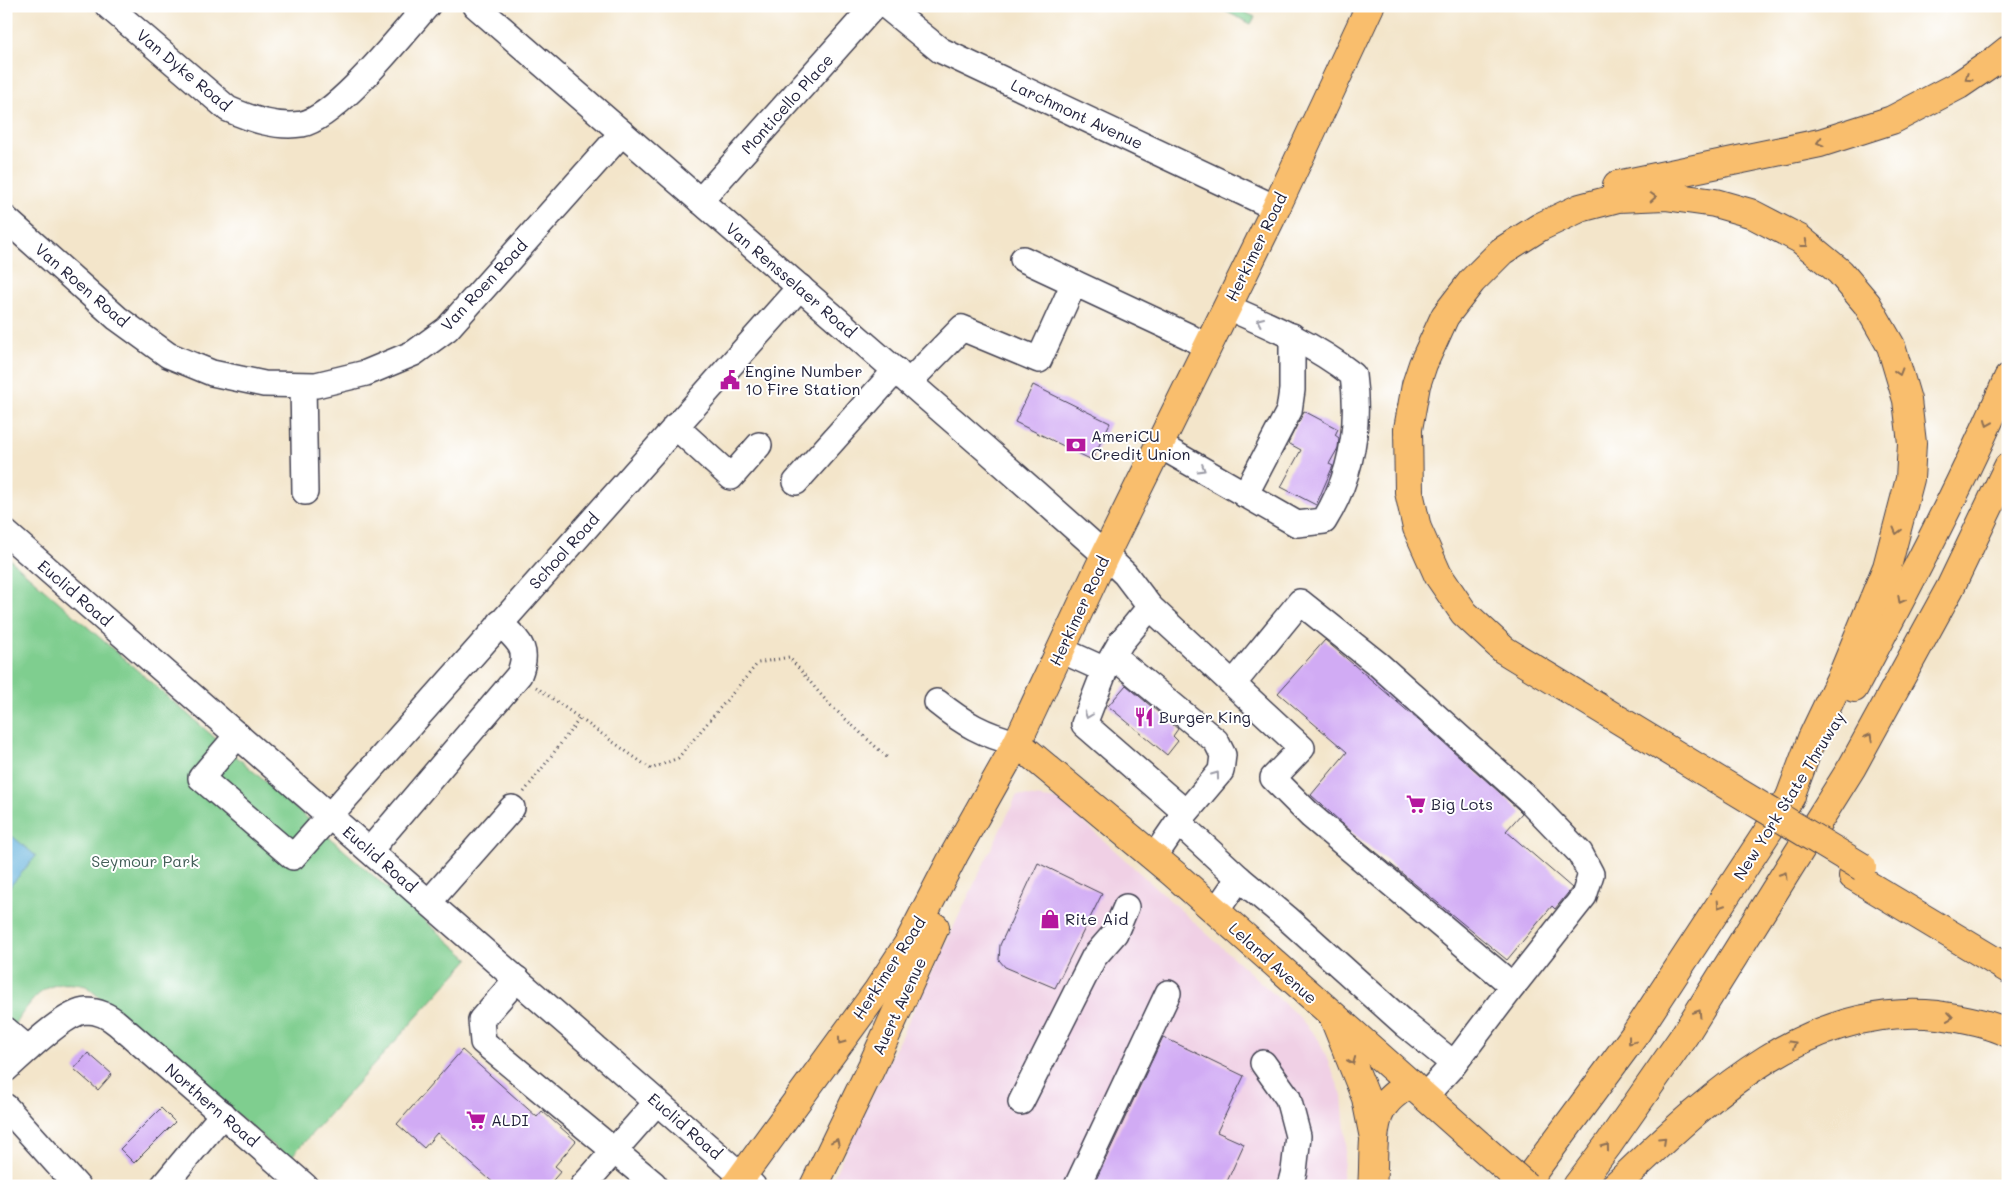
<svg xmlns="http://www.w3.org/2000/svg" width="2014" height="1192" viewBox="0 0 2014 1192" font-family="Mali,sans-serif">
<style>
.built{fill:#f0d0e5}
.green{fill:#7fce8f;stroke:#507865}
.water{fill:#62b1dc;stroke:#426a8c}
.building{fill:#d1abf4}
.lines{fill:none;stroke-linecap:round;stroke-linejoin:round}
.minor-casing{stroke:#413f50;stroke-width:28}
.major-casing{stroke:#413f50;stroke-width:30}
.highway-casing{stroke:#413f50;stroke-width:30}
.path{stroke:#413f50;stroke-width:3;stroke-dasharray:1 4;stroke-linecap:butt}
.minor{stroke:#fff;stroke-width:25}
.major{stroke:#f9be6d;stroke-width:28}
.highway{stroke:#f9be6d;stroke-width:28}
.major-bridge-casing{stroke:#413f50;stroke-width:30;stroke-linecap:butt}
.highway-bridge-casing{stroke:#413f50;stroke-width:30;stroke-linecap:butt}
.major-bridge{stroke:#f9be6d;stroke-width:28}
.highway-bridge{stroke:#f9be6d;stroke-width:28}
.oneway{stroke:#8e7054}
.oneway2{stroke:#9c9ca7}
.labels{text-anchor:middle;stroke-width:4;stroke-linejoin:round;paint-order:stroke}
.street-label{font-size:16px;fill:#22223b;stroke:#fff}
.poi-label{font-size:16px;fill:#22223b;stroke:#fff;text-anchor:start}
.park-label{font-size:16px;fill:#435e58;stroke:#fff}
</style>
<rect width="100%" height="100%" fill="#fff"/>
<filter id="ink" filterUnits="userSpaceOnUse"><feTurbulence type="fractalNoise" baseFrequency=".02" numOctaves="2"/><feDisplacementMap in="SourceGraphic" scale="10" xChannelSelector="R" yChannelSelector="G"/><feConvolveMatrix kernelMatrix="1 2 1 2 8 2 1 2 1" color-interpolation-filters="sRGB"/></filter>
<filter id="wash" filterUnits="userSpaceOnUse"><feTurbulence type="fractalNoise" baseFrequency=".0096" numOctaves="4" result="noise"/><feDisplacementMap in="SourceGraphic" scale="20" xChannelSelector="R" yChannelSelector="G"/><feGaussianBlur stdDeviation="1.12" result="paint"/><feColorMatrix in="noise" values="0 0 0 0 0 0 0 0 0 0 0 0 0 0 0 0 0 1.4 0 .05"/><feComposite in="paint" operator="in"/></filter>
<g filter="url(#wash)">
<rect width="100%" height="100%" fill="#f3e5ca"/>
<polygon class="built" points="1017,795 1059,800 1298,1016 1319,1040 1342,1095 1346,1144 1341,1186 829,1186"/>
<g class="green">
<polygon points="1215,6 1247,6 1244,12 1255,17 1251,24"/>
<path d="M 6,556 L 469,959 L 289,1159 L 86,986 C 40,975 32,1003 6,1035 Z"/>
</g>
<polygon class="water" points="12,836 36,856 6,891 6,843"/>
<g id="blocks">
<g class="building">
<polygon points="1033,385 1110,423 1092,460 1015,422"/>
<polygon points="1304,411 1338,429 1335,435 1339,438 1338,448 1329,464 1333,466 1316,505 1281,487 1301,450 1288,443"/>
<polygon points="1325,640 1432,732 1518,809 1522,813 1506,831 1572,888 1555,909 1552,906 1507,960 1353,833 1311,795 1347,752 1278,693"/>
<polygon points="1126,685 1178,729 1173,736 1178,741 1167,755 1108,706"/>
<polygon points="1038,863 1102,894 1055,988 1005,967 999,960 1000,945"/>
<polygon points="1163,1037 1244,1076 1217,1132 1244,1144 1225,1186 1093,1186"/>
<polygon points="462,1050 537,1117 542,1111 576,1141 555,1166 561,1171 548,1186 497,1186 437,1133 424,1148 397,1124"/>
<polygon points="88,1053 112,1074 98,1090 74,1069"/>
<polygon points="161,1108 175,1122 134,1163 120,1149"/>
</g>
</g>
</g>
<g filter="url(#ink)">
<use href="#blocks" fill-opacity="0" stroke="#413f50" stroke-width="1"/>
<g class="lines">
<defs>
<g id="minor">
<path d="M 108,6 L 228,109 C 251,119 276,128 302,124 C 337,117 401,35 427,6"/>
<polyline points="476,6 987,450 1105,555 1125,574 1150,607 1302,748 1273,778 1311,816 1513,986 1454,1064"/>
<polyline points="886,6 940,50 1276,208"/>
<polyline points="700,201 874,6"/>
<polyline points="6,219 117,318 168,355 212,373 264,384 316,385 366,373 414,353 447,329 622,133"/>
<polyline points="1023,259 1188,336 1207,347"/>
<polyline points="909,382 962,328 1039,360 1074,283"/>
<polyline points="303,386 305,492"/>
<polyline points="675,426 731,477 759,445"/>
<path d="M 1159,445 L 1297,524 L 1324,521 C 1352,476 1360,427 1353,375 C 1315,345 1271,326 1227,307"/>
<polyline points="796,482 896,370"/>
<polyline points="1245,495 1289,411 1292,390 1292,336"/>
<polyline points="6,533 753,1186"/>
<polyline points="1150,607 1121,642 1105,670 1084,724 1185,812"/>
<polyline points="1061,650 1105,670"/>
<polyline points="1113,656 1216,741 1223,755 1221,771 1178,822"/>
<polyline points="1233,684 1300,602 1379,665 1528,799 1580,853 1591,874 1584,896 1513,986"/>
<path d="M 937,702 C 963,723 984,735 1017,743"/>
<polyline points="238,735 201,778 293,857 800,287"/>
<path d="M 370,850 L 519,675 C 530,648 519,642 500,623"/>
<polyline points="1154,857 1178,822 1239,878 1287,918 1406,1025 1454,1064 1425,1096"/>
<polyline points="429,902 512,808"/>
<polyline points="1216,911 1239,878"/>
<polyline points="517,979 481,1020 483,1042 654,1184 653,1186"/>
<polyline points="6,1030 28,1049"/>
<polyline points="1263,1063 1288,1098 1298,1136 1294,1171 1290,1186"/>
<path d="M 6,1069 C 22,1055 65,1012 86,1011 C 98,1011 109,1016 118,1024 L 305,1186"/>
<polyline points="1021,1102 1094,957 1115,933 1126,907"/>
<polyline points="6,1107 77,1186"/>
<polyline points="163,1186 223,1114"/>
<polyline points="583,1186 657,1102"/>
<polyline points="1077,1186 1168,993"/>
</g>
<g id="major">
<polyline points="1017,743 1174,874 1467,1134"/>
<polyline points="735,1186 878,990 908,944 954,855 1017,743 1105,555 1276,208 1370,6"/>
<polyline points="814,1186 872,1066 935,927"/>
</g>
<g id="highway">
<polyline points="1617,185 1820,143 1892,120 1959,85 1993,62 2008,50"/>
<path d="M 1854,688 C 1908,586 1962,484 2008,378"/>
<polyline points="1703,771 1504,650 1464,613 1438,575 1417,528 1409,492 1408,429 1416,385 1423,364 1445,316 1472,281 1502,251 1540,227 1580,208 1618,198 1665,196 1715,203 1750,213 1800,239 1840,272 1867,304 1891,346 1907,400 1912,443 1910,479 1887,567 1844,671 1812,738 1790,797"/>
<polyline points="1853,876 2008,969"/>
<polyline points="1333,1016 1366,1098 1374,1138"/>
<path d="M 1372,1186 C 1375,1162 1369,1122 1386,1103 C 1392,1095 1402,1089 1410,1083"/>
<polyline points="1523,1186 1636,1033 1791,796"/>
<polyline points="1577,1186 1608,1145 1684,1036 1852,767 1950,588 2008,467"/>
<path d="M 1615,1186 C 1705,1101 1804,1001 1938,1015 C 1959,1018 1989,1023 2008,1033"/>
</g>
</defs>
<use href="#minor" class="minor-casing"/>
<use href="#major" class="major-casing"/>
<use href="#highway" class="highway-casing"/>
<g class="path">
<polyline points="536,687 651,769 678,758 758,663 789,657 828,703 889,759"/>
<polyline points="524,792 580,718"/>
</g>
<use href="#minor" class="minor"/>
<use href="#major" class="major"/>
<use href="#highway" class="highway"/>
<defs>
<polyline id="major-bridge" points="1467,1134 1526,1186"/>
<polyline id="highway-bridge" points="1703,771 1862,867"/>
</defs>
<use href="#major-bridge" class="major-bridge-casing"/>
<use href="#highway-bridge" class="highway-bridge-casing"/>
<use href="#major-bridge" class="major-bridge"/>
<use href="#highway-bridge" class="highway-bridge"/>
</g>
<defs><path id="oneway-chevron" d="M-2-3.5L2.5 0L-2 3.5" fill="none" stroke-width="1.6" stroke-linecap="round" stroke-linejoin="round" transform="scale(1.25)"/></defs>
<g class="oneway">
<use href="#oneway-chevron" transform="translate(1968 78) rotate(146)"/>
<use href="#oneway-chevron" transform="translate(1820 142) rotate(165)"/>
<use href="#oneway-chevron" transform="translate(1653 197) rotate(-3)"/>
<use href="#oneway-chevron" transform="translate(1805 244) rotate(38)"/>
<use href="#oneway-chevron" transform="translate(1899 372) rotate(73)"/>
<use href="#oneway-chevron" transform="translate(1988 423) rotate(113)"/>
<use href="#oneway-chevron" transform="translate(1897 531) rotate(105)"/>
<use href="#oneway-chevron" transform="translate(1901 600) rotate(118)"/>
<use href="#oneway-chevron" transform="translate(1869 737) rotate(-61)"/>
<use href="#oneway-chevron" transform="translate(1784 875) rotate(-58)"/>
<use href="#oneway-chevron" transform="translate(1720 905) rotate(123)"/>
<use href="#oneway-chevron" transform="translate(1698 1013) rotate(-58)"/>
<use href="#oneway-chevron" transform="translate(1950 1017) rotate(8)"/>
<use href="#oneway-chevron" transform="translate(841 1041) rotate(126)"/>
<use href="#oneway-chevron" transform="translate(1631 1041) rotate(127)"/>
<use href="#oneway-chevron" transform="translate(1793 1044) rotate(-30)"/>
<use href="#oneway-chevron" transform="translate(1352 1061) rotate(68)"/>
<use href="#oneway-chevron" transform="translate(1663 1140) rotate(-43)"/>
<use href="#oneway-chevron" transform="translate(836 1142) rotate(-65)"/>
<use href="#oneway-chevron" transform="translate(1606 1147) rotate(-53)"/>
</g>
<g class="oneway2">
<use href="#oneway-chevron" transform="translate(1260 321) rotate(-156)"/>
<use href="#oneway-chevron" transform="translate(1202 469) rotate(31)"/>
<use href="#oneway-chevron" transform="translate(1088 715) rotate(111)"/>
<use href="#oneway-chevron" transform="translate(1216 775) rotate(-54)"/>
</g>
</g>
<defs>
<symbol id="civic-bare" viewBox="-9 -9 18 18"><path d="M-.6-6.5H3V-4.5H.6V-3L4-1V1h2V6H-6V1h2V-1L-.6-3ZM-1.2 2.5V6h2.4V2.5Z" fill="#b5179e" stroke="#fff" stroke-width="2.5" paint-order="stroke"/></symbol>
<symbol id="bank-bare" viewBox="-9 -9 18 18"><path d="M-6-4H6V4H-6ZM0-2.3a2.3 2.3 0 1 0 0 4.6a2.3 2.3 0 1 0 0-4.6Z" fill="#b5179e" stroke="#fff" stroke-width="2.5" paint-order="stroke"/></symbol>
<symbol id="restaurant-bare" viewBox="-9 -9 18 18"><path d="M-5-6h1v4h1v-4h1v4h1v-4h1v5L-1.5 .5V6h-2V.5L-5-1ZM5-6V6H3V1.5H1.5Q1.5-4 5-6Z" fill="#b5179e" stroke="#fff" stroke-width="2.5" paint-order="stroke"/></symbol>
<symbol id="supermarket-bare" viewBox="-9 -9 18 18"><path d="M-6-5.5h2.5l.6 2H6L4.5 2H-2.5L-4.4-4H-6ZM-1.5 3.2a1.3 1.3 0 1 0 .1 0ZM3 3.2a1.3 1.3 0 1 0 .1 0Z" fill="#b5179e" stroke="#fff" stroke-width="2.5" paint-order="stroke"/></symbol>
<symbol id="shop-bare" viewBox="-9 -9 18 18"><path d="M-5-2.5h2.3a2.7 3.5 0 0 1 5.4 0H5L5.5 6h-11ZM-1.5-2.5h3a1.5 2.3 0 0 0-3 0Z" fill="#b5179e" stroke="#fff" stroke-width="2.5" paint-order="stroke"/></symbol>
</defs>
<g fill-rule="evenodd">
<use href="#civic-bare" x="716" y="366" width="28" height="28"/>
<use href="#bank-bare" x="1062" y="431" width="28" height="28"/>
<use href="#restaurant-bare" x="1130" y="703" width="28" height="28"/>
<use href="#supermarket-bare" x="1402" y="790" width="28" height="28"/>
<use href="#shop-bare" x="1036" y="905" width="28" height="28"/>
<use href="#supermarket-bare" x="462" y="1106" width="28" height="28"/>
</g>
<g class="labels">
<g class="street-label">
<text transform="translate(184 70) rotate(40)" y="6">Van Dyke Road</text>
<text transform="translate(787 104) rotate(-48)" y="6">Monticello Place</text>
<text transform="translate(1077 114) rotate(25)" y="6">Larchmont Avenue</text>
<text transform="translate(1256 247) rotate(-64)" y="6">Herkimer Road</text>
<text transform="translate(791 280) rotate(41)" y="6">Van Rensselaer Road</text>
<text transform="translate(82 285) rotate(41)" y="6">Van Roen Road</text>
<text transform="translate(484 285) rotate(-47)" y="6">Van Roen Road</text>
<text transform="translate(564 551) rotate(-48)" y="6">School Road</text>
<text transform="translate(75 593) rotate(41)" y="6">Euclid Road</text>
<text transform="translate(1079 611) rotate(-65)" y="6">Herkimer Road</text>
<text transform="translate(1789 796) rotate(-58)" y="6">New York State Thruway</text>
<text transform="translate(380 859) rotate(41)" y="6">Euclid Road</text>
<text transform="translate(1273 963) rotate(42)" y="6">Leland Avenue</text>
<text transform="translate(889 968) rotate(-57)" y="6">Herkimer Road</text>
<text transform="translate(899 1006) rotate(-65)" y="6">Auert Avenue</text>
<text transform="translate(212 1105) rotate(41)" y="6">Northern Road</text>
<text transform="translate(685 1126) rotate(41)" y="6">Euclid Road</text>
</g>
<g class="poi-label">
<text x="745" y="377">Engine Number<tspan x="745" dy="18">10 Fire Station</tspan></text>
<text x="1091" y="442">AmeriCU<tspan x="1091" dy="18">Credit Union</tspan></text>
<text x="1159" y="723">Burger King</text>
<text x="1431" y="810">Big Lots</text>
<text x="1065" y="925">Rite Aid</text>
<text x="491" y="1126">ALDI</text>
</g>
<g class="park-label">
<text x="145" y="867">Seymour Park</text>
</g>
</g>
<rect width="2014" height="1192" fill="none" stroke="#fff" stroke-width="25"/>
</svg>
